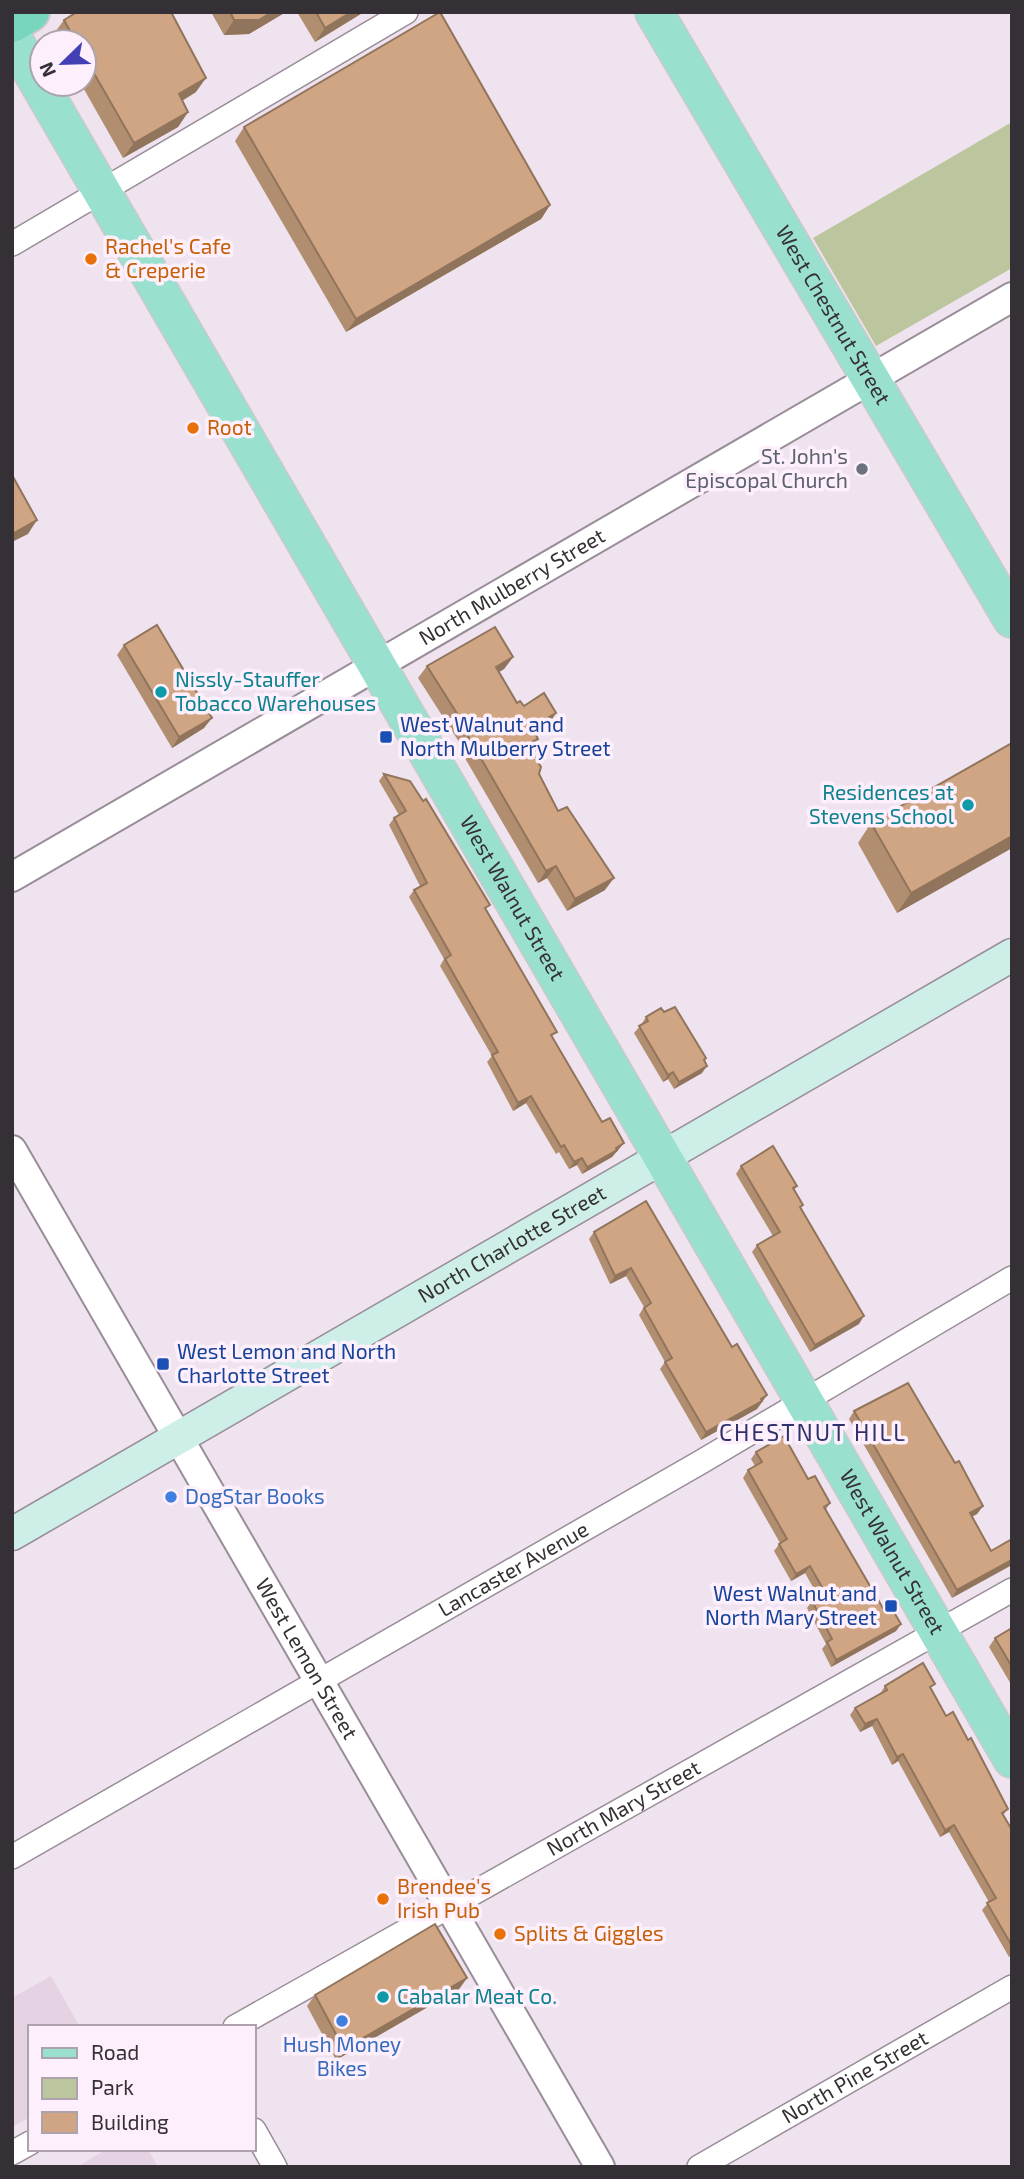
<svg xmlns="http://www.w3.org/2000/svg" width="1024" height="2179" viewBox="0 0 1024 2179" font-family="'Exo 2',sans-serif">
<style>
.built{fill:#e5d3e4}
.green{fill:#bcc69e}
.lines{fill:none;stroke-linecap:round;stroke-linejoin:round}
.minor-casing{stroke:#988d98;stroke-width:26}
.tertiary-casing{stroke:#988d98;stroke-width:32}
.secondary-casing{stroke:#988d98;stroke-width:35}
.primary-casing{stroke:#cac9ca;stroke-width:40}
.trunk-casing{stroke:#cac9ca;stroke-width:42}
.minor{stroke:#fff;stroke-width:23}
.tertiary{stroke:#fff;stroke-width:28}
.secondary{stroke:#cdefe7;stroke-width:32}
.primary{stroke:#9ae0cf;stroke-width:37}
.trunk{stroke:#78d6bf;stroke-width:38}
.wall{fill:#b28e71}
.shaded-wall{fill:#91745c}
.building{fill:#cfa583;stroke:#91745c;stroke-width:2}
.food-dot{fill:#e8710a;stroke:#fdf0fc;stroke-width:2.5}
.worship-dot{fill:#6b7280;stroke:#fdf0fc;stroke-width:2.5}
.culture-dot{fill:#0f9aa8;stroke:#fdf0fc;stroke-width:2.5}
.transit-dot{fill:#1a4fb4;stroke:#fdf0fc;stroke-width:2.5}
.shop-dot{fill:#3f7fe0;stroke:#fdf0fc;stroke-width:2.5}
.labels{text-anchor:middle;stroke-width:7;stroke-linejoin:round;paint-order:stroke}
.food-label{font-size:21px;fill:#c56008;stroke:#fdf0fc;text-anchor:start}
.street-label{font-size:21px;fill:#353035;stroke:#fdf0fc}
.worship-label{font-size:21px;fill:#5b616d;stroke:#fdf0fc;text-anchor:end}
.culture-label{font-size:21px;fill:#0d838f;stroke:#fdf0fc;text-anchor:start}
.transit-label{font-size:21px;fill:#164399;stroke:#fdf0fc;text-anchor:start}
.shop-label{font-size:21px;fill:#366cbe;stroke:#fdf0fc;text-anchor:start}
.neighbourhood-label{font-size:23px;letter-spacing:2px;fill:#2e316b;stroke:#fdf0fc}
</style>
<rect width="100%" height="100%" fill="#efe3ef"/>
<g class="built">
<polygon points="51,1976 80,2027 30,2027 30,2117 12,2127 12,1998"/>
<polygon points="107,2149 148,2149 158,2167 77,2167"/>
</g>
<polygon class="green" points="1012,122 1012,268 876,346 813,238"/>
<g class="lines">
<defs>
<g id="minor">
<polyline points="12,244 406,12"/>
<path id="s1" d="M 12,1857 L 701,1462 L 1012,1278"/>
<path id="s2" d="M 235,2027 L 1012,1590"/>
<polyline points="254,2130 275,2167"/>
<polyline points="12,2153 30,2143"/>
<path id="s3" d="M 699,2167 L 1012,1987"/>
</g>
<g id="tertiary">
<path id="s4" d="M 12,877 L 1012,297"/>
<path id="s5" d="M 12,1150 L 600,2167"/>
</g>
<g id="secondary">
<path id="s6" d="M 12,1534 L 1012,955"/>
</g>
<g id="primary">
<path id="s7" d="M 654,12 L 1012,619"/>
<path id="s8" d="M 12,37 L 1012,1759"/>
</g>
<polyline id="trunk" points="12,23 30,12"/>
</defs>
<use href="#minor" class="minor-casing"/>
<use href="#tertiary" class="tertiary-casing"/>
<use href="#secondary" class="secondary-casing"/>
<use href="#primary" class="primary-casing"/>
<use href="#trunk" class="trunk-casing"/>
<use href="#minor" class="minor"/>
<use href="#tertiary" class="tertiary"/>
<use href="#secondary" class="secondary"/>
<use href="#primary" class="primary"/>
<use href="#trunk" class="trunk"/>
</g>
<g class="wall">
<polygon points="211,12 286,12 249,34 224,35"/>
<polygon points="297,12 364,12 315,42"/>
<polygon points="171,13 196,92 182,101 188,112 178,127 123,158 81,84 84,84 84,42 58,42 53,35 64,20"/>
<polygon points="244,127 550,205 541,219 346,332 235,141"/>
<polygon points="124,645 204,728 172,748 117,655"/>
<polygon points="513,657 504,669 499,672 517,703 524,706 556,713 548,725 535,733 538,739 534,745 533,754 539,774 558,811 605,890 567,911 547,878 538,883 459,748 461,745 418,678 427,666"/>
<polygon points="384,774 486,910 553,1038 602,1122 624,1143 612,1157 582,1174 577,1165 569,1169 559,1152 556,1154 526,1103 513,1111 487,1062 492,1056 440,966 444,959 409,897 414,890 420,886 389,825 394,818 399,815 379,781"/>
<polygon points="871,823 1012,848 897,913 858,843"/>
<polygon points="664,1012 702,1073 674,1089 668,1079 663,1082 634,1033 641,1025 646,1017"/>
<polygon points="741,1166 797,1186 794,1190 801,1208 859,1324 810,1352 752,1252 757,1245 773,1236 736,1174"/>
<polygon points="594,1232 732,1347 767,1395 757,1409 701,1440 660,1369 665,1362 639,1315 644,1307 626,1276 610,1284 589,1239"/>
<polygon points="854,1411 955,1463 983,1506 977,1514 972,1516 991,1551 952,1598 849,1419"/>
<polygon points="756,1452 808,1479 830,1503 825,1511 884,1610 901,1624 896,1631 831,1667 822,1649 826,1644 807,1608 812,1601 819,1598 805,1573 791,1581 774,1551 780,1543 743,1478 748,1470 755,1466 751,1459"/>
<polygon points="1012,1628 1012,1686 989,1647 995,1638"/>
<polygon points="885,1686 931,1690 946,1716 1008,1809 1003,1815 1012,1830 1012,1955 1009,1957 982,1910 989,1902 949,1832 940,1837 898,1761 892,1765 872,1726 860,1732 850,1715 855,1708 880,1694"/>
<polygon points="467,1978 459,1989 336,2060 307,2006 315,1995"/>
</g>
<g class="shaded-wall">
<polygon points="272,12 286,12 249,34 224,35 234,20"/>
<polygon points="351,12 364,12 315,42 325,28"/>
<polygon points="206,78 196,92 168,109 179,94"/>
<polygon points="188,112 178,127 123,158 134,143"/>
<polygon points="550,205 541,219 346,332 356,319"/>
<polygon points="37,520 28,534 12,542 12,534"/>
<polygon points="513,657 504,669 487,679 496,667"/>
<polygon points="556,713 548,725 524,739 532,727"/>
<polygon points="212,718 204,728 172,748 179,737"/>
<polygon points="1012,836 1012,848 897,913 911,893"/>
<polygon points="556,866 547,878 538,883 546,871"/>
<polygon points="614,878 605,890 567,911 575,899"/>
<polygon points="707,1066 702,1073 674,1089 679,1082"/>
<polygon points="673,1072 668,1079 663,1082 668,1075"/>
<polygon points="531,1096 526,1103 513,1111 518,1103"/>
<polygon points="624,1143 612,1157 582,1174 587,1167"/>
<polygon points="582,1158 577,1165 569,1169 574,1162"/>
<polygon points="631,1268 626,1276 610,1284 615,1276"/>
<polygon points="864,1316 859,1324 810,1352 815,1345"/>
<polygon points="767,1395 757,1409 701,1440 706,1432"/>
<polygon points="983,1506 977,1514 964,1521 970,1513"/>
<polygon points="1012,1560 1012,1565 952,1598 957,1590"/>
<polygon points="810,1566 805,1573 791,1581 796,1574"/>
<polygon points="901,1624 896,1631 831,1667 836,1660"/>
<polygon points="877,1719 872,1726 860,1732 865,1724"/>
<polygon points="903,1754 898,1761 892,1765 897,1757"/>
<polygon points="954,1825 949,1832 940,1837 945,1830"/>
<polygon points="467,1978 459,1989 336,2060 344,2049"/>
</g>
<g class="building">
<polygon points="77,12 171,12 206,78 179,94 188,112 134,143 84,56 84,42 76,42 64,20"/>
<polygon points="230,12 272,12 259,20 234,20"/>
<polygon points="316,12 351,12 325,28"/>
<polygon points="440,12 550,205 356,319 244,127"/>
<polygon points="12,475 37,520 12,534"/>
<polygon points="157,625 212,718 179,737 124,645"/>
<polygon points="495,627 513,657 496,667 517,703 520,701 524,706 544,693 556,713 532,727 538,739 532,742 536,750 532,753 541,767 539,774 558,811 567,807 614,878 575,899 556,866 546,871 468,736 470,734 427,666"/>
<polygon points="1012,743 1012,836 911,893 871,823"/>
<polygon points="384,774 410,781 423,801 426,799 490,905 485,908 557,1032 551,1035 602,1122 610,1118 624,1143 616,1148 617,1150 587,1167 582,1158 574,1162 564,1145 561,1147 531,1096 518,1103 492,1055 498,1052 445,959 451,955 414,890 427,883 394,818 406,811"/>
<polygon points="675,1007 706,1058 704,1060 707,1066 679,1082 673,1072 668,1075 639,1026 648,1021 646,1017 661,1008 664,1012"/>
<polygon points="773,1146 797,1186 793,1188 803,1205 800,1207 864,1316 815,1345 757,1245 780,1232 741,1166"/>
<polygon points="646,1201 732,1347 737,1344 767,1395 761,1399 762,1401 706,1432 665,1362 672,1358 644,1308 651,1303 631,1268 615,1276 594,1232"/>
<polygon points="908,1383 955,1463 959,1461 983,1506 970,1513 991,1551 1012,1539 1012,1560 957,1590 854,1411"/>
<polygon points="784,1436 808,1479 815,1476 830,1503 824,1507 884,1610 891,1607 901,1624 836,1660 827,1642 832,1639 812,1601 826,1594 810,1566 796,1574 779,1544 787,1539 748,1470 762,1462 756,1452"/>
<polygon points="1012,1628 1012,1667 995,1638"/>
<polygon points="923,1663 935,1684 930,1687 946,1716 953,1712 968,1740 971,1738 1008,1809 1002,1813 1012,1830 1012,1946 987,1903 996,1898 954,1825 945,1830 903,1754 897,1757 877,1719 865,1724 855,1708 887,1690 885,1686"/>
<polygon points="435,1924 467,1978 344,2049 315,1995"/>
</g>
<g class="food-dot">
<circle cx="91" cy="259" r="7"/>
<circle cx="193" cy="428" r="7"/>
<circle cx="383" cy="1899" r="7"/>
<circle cx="500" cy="1934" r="7"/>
</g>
<circle class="worship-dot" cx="862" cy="469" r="7"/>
<g class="culture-dot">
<circle cx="161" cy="692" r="7"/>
<circle cx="968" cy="805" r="7"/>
<circle cx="383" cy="1997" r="7"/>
</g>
<g class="transit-dot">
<rect x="379" y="730" width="14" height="14" rx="3.5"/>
<rect x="156" y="1357" width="14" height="14" rx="3.5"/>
<rect x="884" y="1599" width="14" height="14" rx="3.5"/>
</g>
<g class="shop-dot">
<circle cx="171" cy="1497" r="7"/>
<circle cx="342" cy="2021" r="7"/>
</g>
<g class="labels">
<g class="food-label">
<text x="105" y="254">Rachel's Cafe<tspan x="105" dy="24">&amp; Creperie</tspan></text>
<text x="207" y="435">Root</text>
<text x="397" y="1894">Brendee's<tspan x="397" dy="24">Irish Pub</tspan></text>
<text x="514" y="1941">Splits &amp; Giggles</text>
</g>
<g class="street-label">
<text dy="7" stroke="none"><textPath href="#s7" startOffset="352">West Chestnut Street</textPath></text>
<text dy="7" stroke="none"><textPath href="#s4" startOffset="578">North Mulberry Street</textPath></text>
<text dy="7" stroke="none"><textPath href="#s8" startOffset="996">West Walnut Street</textPath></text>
<text dy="7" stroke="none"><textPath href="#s6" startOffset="578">North Charlotte Street</textPath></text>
<text dy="7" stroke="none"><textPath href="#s8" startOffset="1752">West Walnut Street</textPath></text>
<text dy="7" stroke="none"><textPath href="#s1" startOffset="578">Lancaster Avenue</textPath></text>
<text dy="7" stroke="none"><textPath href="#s5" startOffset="588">West Lemon Street</textPath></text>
<text dy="7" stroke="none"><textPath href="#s2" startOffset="446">North Mary Street</textPath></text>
<text dy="7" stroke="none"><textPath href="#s3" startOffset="180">North Pine Street</textPath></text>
</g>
<g class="worship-label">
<text x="848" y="464">St. John's<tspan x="848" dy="24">Episcopal Church</tspan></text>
</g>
<g class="culture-label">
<text x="175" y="687">Nissly-Stauffer<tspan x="175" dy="24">Tobacco Warehouses</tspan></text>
<text x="954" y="800" text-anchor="end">Residences at<tspan x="954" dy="24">Stevens School</tspan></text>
<text x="397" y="2004">Cabalar Meat Co.</text>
</g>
<g class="transit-label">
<text x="400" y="732">West Walnut and<tspan x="400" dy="24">North Mulberry Street</tspan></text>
<text x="177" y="1359">West Lemon and North<tspan x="177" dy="24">Charlotte Street</tspan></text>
<text x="877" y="1601" text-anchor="end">West Walnut and<tspan x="877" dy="24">North Mary Street</tspan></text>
</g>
<g class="shop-label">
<text x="185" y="1504">DogStar Books</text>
<text x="342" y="2052" text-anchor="middle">Hush Money<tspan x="342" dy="24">Bikes</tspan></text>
</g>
<g class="neighbourhood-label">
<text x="813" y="1441">CHESTNUT HILL</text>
</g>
</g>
<rect width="1024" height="2179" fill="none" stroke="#353035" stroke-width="28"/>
<rect x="28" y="2025" width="228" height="126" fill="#fdf0fc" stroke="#ada3ac" stroke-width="2"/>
<rect x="42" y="2048" width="35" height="10" fill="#9ae0cf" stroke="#ada3ac" stroke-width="2"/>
<text x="91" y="2060" font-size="21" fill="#353035">Road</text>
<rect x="42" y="2078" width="35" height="21" fill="#bcc69e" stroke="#ada3ac" stroke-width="2"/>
<text x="91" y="2095" font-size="21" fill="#353035">Park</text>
<rect x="42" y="2112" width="35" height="21" fill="#cfa583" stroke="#ada3ac" stroke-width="2"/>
<text x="91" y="2130" font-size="21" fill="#353035">Building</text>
<g transform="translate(63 63) rotate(247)"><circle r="33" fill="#fdf0fc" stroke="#ada3ac" stroke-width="2"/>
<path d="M0-5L12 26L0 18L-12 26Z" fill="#4340b6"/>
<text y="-10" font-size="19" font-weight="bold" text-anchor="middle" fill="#353035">N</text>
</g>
</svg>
